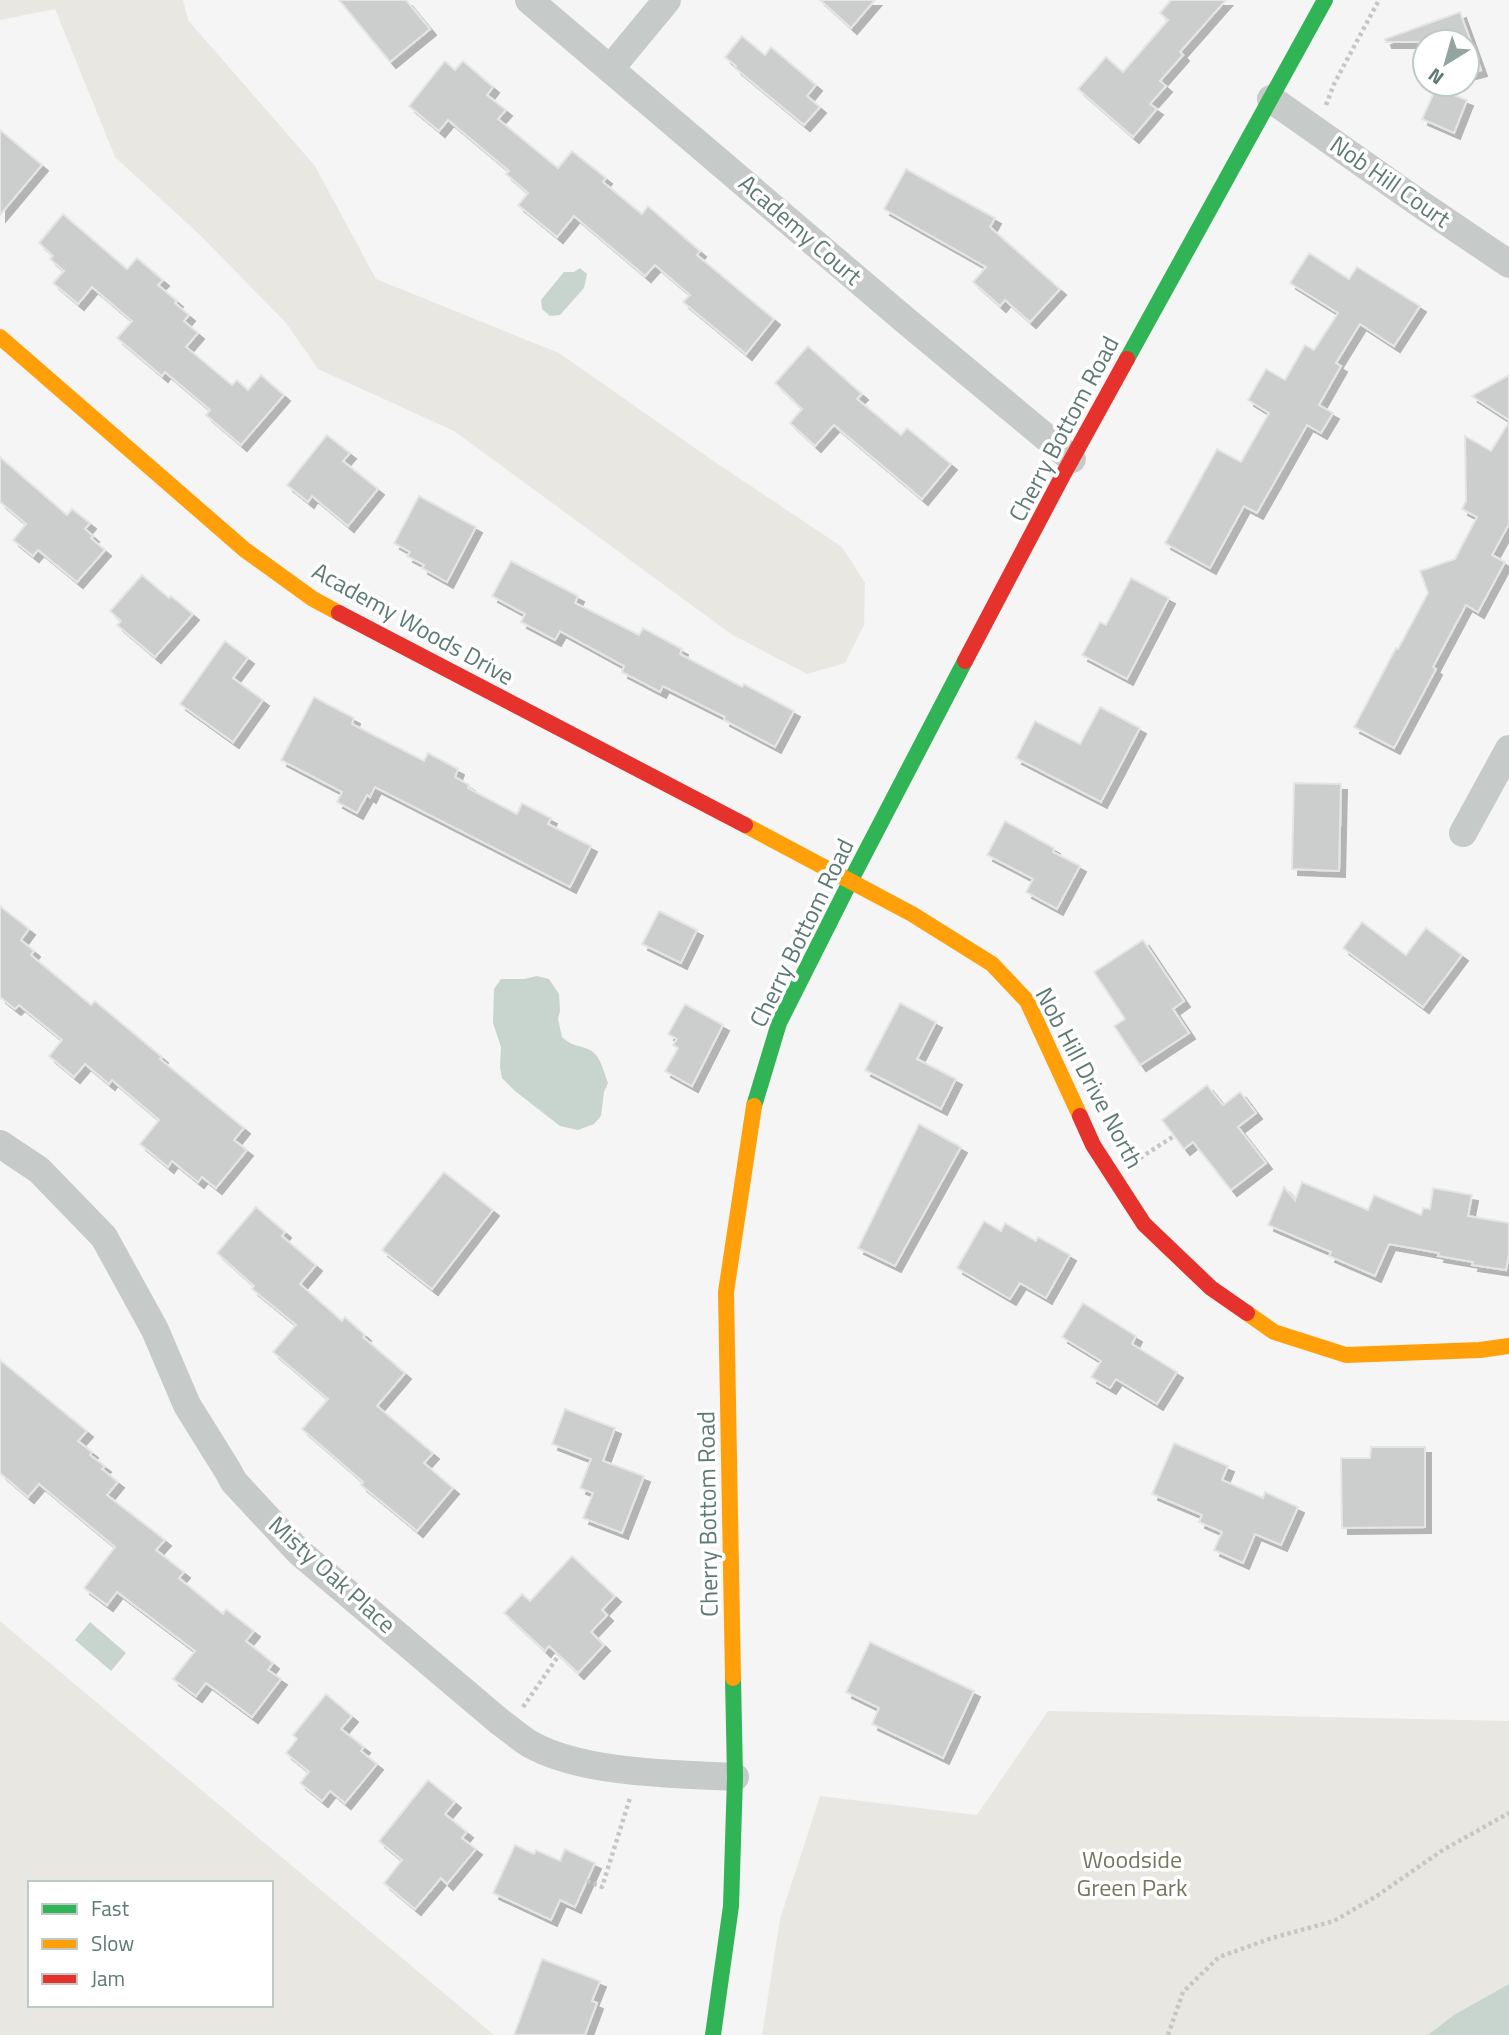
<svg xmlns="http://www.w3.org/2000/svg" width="1509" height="2035" viewBox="0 0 1509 2035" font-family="'Titillium Web',sans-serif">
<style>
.green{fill:#e8e7e2;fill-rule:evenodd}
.water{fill:#c7d5ce}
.building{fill:#cccece;stroke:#e6e5e5;stroke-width:2;filter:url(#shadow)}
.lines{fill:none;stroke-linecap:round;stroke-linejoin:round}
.path{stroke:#c5c7c6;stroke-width:4.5;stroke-dasharray:3.5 3.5;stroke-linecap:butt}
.street{stroke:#c6cac9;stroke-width:28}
.fast{stroke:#30b455;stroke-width:16}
.slow{stroke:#ff9f0a;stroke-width:16}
.jam{stroke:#e5322d;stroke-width:16}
.labels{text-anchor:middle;stroke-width:7;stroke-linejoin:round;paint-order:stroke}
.street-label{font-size:24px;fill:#5d7a74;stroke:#fff}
.park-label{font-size:24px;fill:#757860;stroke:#fff}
</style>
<defs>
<filter id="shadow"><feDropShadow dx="6" dy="6" stdDeviation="0" flood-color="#0004"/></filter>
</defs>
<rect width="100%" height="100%" fill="#f6f5f5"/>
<g class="green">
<polygon points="0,0 183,0 188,20 315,166 376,279 559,353 712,460 842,547 865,583 864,625 845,663 807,674 731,634 454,431 318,369 286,323 202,237 115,157 55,9 0,20"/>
<path d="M 0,1621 L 27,1644 L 494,2035 L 0,2035 ZM 30,1883 L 271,1883 L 271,2005 L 30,2005 Z"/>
<polygon points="1048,1711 1509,1721 1509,2035 762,2035 780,1919 820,1796 977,1815"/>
</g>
<g class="water">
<polygon points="580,268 587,274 584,288 560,315 550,316 542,309 541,300 564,272 574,272"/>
<path d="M 537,976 L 549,979 L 559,994 L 560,1011 L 558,1019 L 562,1037 C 573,1048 584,1045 593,1052 C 601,1058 604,1073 608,1083 L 604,1092 L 601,1116 L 594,1124 L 578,1130 L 560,1126 L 515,1091 L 502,1078 L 500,1067 L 501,1047 L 493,1023 L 494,989 L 501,979 L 524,979 Z"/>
<polygon points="90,1622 126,1653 111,1671 75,1640"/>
<polygon points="1509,1984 1509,2035 1428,2035 1454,2015"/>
</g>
<g class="building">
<polygon points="339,0 406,0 430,29 390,62"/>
<polygon points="820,0 875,0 851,28"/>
<polygon points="1171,0 1226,0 1180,52 1183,55 1160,81 1166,86 1150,104 1157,109 1133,137 1078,89 1106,57 1123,72 1168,20 1160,13"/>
<polygon points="1460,12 1481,70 1467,74 1467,42 1386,42 1385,39"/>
<polygon points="742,36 765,55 771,47 816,85 807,96 820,107 804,125 735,68 736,66 725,57"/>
<polygon points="445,61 455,70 463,61 493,87 487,95 506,110 498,119 558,168 572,151 606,178 603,182 642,214 648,206 700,251 697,255 774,319 746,354 683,302 690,295 655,265 645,276 574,216 557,237 518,205 528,193 506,174 509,171 448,120 439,131 409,106"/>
<polygon points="1436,88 1467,100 1454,133 1422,119"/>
<polygon points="0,130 42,165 0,215"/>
<polygon points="906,169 995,218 990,227 1060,289 1030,322 1005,300 1000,306 973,282 986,267 884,209"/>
<polygon points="63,214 127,269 137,258 163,280 158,285 177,301 175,303 189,315 184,321 198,333 186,347 232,385 237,380 248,390 261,375 284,395 241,445 206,415 210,410 165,372 162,376 117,338 132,321 92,287 78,304 53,283 64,271 50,259 53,256 39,243"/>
<polygon points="1309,253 1349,279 1357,267 1420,306 1394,346 1360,324 1336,363 1341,366 1319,405 1333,413 1321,433 1307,425 1257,513 1244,506 1210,568 1165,543 1217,449 1241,462 1269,413 1248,400 1266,369 1285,380 1305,345 1314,350 1338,313 1290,283"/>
<polygon points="808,346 862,394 857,399 901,435 907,428 951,464 922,499 834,425 815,446 790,423 802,409 775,383"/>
<polygon points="1509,375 1509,420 1472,396"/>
<polygon points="1509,422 1509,524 1492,555 1505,562 1478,612 1466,605 1433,667 1436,669 1394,748 1354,727 1396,648 1398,649 1428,593 1420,571 1455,559 1477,517 1462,509 1466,501 1465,436 1491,451"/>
<polygon points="327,435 350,453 343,461 378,489 348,526 312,496 308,502 287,485"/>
<polygon points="0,457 67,515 72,509 90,523 85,529 93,536 91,538 105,550 77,582 38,550 33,556 13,540 26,524 0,502"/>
<polygon points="419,496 476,527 447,582 422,568 424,565 407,556 410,552 394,543"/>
<polygon points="511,561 578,596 575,603 639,635 643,628 682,649 680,654 742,687 744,684 794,711 775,747 724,720 725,717 663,686 660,692 622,672 624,666 560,631 555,640 521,622 525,614 492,596"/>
<polygon points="142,575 169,598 171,596 193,614 155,657 117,625 121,621 110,611"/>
<polygon points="1131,578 1169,598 1127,679 1082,655 1100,622 1106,625"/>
<polygon points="225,641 248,658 233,678 263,700 233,742 180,704"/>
<polygon points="314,697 354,718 352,724 424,761 428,753 458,769 455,777 469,785 468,788 517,814 522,803 551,818 548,824 591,846 570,887 375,787 370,797 367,795 357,813 337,802 342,792 281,760"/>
<polygon points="1100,707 1140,728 1101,802 1016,758 1035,721 1080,744"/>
<polygon points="1294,783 1341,784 1339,871 1292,869"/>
<polygon points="1005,821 1054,848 1053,852 1080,866 1057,909 1026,892 1033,879 987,855"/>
<polygon points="0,906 29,929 21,940 34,951 31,955 91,1005 95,1001 162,1057 160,1059 244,1128 234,1140 247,1150 216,1188 202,1177 198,1182 172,1161 168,1167 140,1144 159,1120 112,1080 109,1084 85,1064 74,1077 49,1056 62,1040 19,1005 15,1009 0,997"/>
<polygon points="659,911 697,930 681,963 642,944"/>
<polygon points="1362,922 1406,955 1426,928 1462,955 1423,1007 1343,948"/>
<polygon points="1143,940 1184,1001 1173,1009 1189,1033 1140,1065 1114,1026 1125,1019 1094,972"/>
<polygon points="900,1003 936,1022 917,1059 956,1079 941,1109 865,1070"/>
<polygon points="685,1004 723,1025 692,1086 665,1071 678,1048 673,1045 677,1039 668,1034"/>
<polygon points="1207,1085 1223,1105 1240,1092 1256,1113 1238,1127 1266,1163 1231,1190 1193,1142 1184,1149 1162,1120"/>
<polygon points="919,1124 961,1147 895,1266 858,1248"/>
<polygon points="444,1172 493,1210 432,1289 382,1250"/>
<polygon points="1302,1182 1368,1210 1374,1195 1421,1215 1423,1208 1430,1209 1433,1188 1472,1195 1468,1216 1509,1223 1509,1254 1506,1270 1472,1265 1473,1262 1438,1256 1439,1253 1389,1244 1375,1276 1329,1256 1331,1252 1268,1225 1284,1187 1295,1200"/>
<polygon points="256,1207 285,1232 282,1236 316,1265 300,1284 342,1321 345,1317 365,1335 363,1337 405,1373 377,1406 433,1453 424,1463 453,1488 417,1531 361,1485 363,1482 302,1429 328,1399 273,1352 296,1325 252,1289 254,1286 217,1253"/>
<polygon points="984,1221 1001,1231 1005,1223 1036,1241 1038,1237 1070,1255 1046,1298 1020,1283 1010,1299 957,1268"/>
<polygon points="1083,1303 1136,1336 1132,1344 1177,1372 1157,1404 1116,1379 1110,1388 1091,1377 1101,1361 1062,1337"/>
<polygon points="0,1360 87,1431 78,1441 92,1452 90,1455 105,1466 102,1469 118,1482 107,1495 165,1540 156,1550 184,1572 179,1578 223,1614 226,1609 254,1631 246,1641 273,1663 268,1670 281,1679 252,1717 206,1683 196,1696 173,1679 195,1651 117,1592 107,1605 84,1588 115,1547 39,1484 28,1497 0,1473"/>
<polygon points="565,1409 615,1428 603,1461 644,1476 622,1533 583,1518 593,1493 580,1488 591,1459 552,1444"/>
<polygon points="1174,1443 1228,1466 1222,1480 1263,1498 1265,1492 1298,1507 1281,1545 1255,1534 1243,1563 1214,1550 1222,1532 1199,1522 1202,1515 1152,1494"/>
<polygon points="1371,1447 1425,1447 1425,1527 1342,1528 1341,1458 1370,1458"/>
<polygon points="572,1556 615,1596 602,1610 607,1615 591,1632 604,1645 578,1673 549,1646 545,1651 504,1613 522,1594 530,1601"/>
<polygon points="870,1642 974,1691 943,1758 872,1724 879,1708 846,1692"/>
<polygon points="326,1694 352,1716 341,1729 364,1747 361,1751 377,1764 345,1803 330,1791 322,1801 300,1783 309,1772 286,1753 297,1739 293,1735"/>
<polygon points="428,1780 455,1802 445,1814 467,1832 462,1838 476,1849 447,1884 441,1878 415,1909 384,1883 402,1860 379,1841"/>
<polygon points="515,1845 534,1854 536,1850 560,1861 565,1849 595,1863 575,1907 560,1900 551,1920 493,1893"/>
<polygon points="542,1959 600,1981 592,2001 597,2003 585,2035 514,2035"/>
</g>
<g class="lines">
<g class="path">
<polyline points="1326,105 1334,84 1379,0"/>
<polyline points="1140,1158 1174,1136"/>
<polyline points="523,1707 559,1655"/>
<polyline points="587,1881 602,1887 630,1798"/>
<polyline points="1168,2035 1183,1992 1219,1957 1272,1938 1334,1921 1375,1897 1443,1850 1509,1813"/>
</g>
<g class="street">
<polyline points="529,0 905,320 1072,459"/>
<polyline points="610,69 667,0"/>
<polyline points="1271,99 1416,201 1509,264"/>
<polyline points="1463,833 1509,749"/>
<path d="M 0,1144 L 39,1170 L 104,1237 L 155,1330 L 187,1405 L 228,1471 L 234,1482 L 299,1552 L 500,1722 C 510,1729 520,1738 530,1744 C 583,1774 675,1774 735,1777"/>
</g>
<g class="fast">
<polyline points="1127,359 1325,0"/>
<polyline points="754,1106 779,1023 851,880 965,661"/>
<polyline points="713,2035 731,1906 735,1777 733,1678"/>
</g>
<g class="slow">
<polyline points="0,337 245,550 313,599 339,613"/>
<polyline points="745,825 912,914 992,964 1027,1001 1080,1116"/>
<polyline points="1247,1313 1274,1332 1346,1355 1480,1350 1509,1346"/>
<polyline points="733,1678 726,1292 754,1106"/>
</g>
<g class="jam">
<polyline points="339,613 745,825"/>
<polyline points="965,661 1063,475 1127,359"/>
<polyline points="1080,1116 1093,1145 1144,1224 1211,1288 1247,1313"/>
</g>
</g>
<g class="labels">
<g class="street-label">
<text transform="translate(1390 182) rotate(35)" y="8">Nob Hill Court</text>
<text transform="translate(800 230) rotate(41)" y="8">Academy Court</text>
<text transform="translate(1064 429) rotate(-62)" y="8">Cherry Bottom Road</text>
<text transform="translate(413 624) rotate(29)" y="8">Academy Woods Drive</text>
<text transform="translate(802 933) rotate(-64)" y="8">Cherry Bottom Road</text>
<text transform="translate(1089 1078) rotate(62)" y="8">Nob Hill Drive North</text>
<text transform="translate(708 1514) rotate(-91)" y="8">Cherry Bottom Road</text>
<text transform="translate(332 1575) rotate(42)" y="8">Misty Oak Place</text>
</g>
<g class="park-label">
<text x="1132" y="1868">Woodside<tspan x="1132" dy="28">Green Park</tspan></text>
</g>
</g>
<rect x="28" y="1881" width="245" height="126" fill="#ffffff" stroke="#becac7" stroke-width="2"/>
<rect x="42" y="1904" width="35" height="10" fill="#30b455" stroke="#becac7" stroke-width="2"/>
<text x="91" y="1916" font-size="21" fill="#5d7a74">Fast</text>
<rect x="42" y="1939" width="35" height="10" fill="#ff9f0a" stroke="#becac7" stroke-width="2"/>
<text x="91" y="1951" font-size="21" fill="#5d7a74">Slow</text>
<rect x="42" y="1974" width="35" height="10" fill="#e5322d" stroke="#becac7" stroke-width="2"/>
<text x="91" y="1986" font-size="21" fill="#5d7a74">Jam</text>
<g transform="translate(1446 63) rotate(217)"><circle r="33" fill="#ffffff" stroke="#becac7" stroke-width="2"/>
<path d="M0-5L12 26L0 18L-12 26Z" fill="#93a5a1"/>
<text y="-10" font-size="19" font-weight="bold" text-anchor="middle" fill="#5d7a74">N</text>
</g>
</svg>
